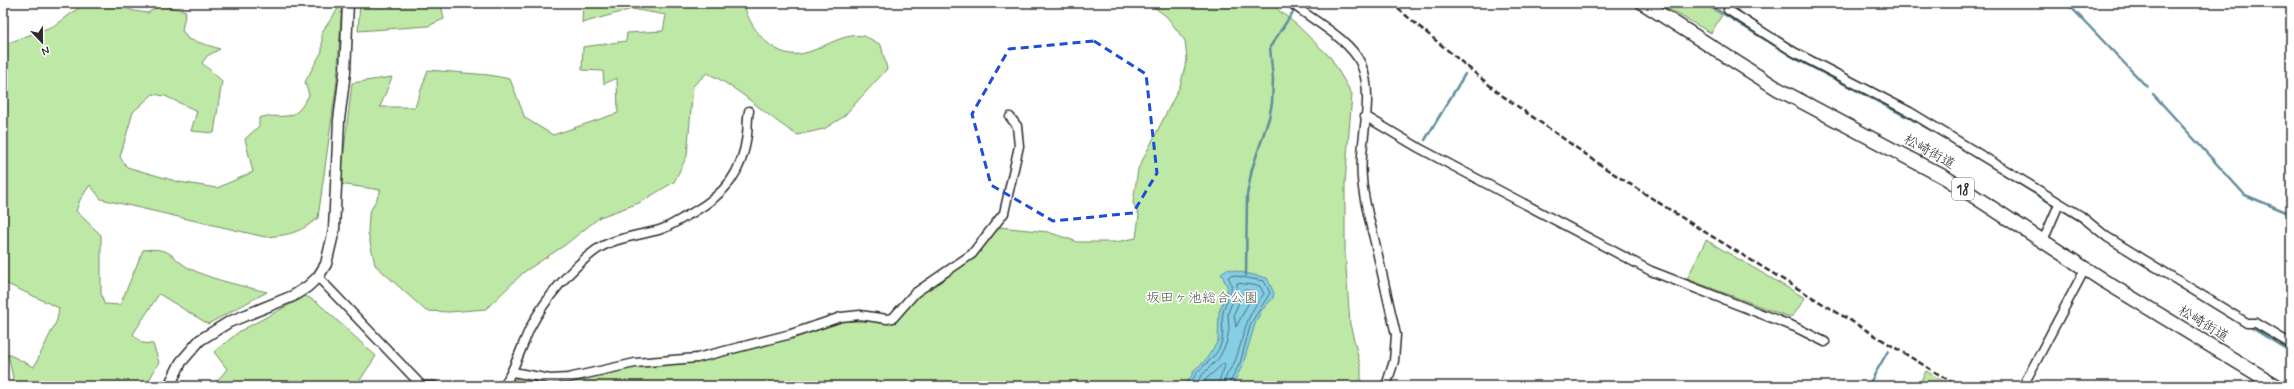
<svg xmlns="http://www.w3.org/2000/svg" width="2294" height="389" viewBox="0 0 2294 389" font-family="Mynerve,'Klee One',sans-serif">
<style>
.green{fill:#bee8a5;stroke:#748a68}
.water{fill:#84cfe5;stroke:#608d9b}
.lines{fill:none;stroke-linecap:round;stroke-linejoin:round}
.shore{stroke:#4f6d75;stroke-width:1}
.stream{stroke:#608d9b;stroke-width:2.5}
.minor-casing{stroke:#2b2b2b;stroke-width:11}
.tertiary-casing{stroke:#2b2b2b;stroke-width:13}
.primary-casing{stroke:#2b2b2b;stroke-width:16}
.minor{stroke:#fff;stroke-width:8}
.tertiary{stroke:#fff;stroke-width:10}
.primary{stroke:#fff;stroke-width:13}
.rail{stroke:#2b2b2b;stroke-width:2.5;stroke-dasharray:6 3;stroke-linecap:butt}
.marked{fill:none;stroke:#1d4ed8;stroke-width:3;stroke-dasharray:8 5;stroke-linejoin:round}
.labels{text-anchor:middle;stroke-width:3;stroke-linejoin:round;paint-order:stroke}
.shield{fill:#fff;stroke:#6b6b6b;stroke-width:1}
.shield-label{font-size:13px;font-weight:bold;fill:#2b2b2b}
.street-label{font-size:14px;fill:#2b2b2b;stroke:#fff}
.park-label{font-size:14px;fill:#505a4a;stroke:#fff}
</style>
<rect width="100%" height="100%" fill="#fff"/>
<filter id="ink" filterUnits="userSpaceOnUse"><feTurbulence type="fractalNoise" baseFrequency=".025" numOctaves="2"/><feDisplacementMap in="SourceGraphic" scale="8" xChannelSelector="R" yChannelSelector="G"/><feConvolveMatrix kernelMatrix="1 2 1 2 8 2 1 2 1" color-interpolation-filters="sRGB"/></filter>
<g filter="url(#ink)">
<g class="green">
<path d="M 85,3 L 114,3 L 134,11 L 148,13 L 159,5 L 186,11 L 182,30 L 188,39 L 220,49 L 207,56 L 202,63 L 222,81 L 214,133 L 191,131 L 197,111 L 165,96 L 153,94 L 133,112 L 120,157 L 127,167 L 179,182 L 217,188 L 253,172 L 245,139 L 259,126 L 259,118 C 271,113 287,121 298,111 C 302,107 306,100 309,95 L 305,82 L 322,51 L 322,32 L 342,3 L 337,80 L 318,218 C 299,233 290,235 265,237 L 101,199 L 90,185 L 80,200 L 76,211 L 101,235 L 101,293 L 104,304 L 120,305 L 143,250 C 175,246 171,261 195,271 C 217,281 243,286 267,292 L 208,324 L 159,294 L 133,334 L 142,343 L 153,344 L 159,362 L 146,386 L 18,386 L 14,383 L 8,354 L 34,367 L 57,320 L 59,308 L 3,282 L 3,45 L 56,25 Z"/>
<polygon points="360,3 441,3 444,19 428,26 358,31"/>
<path d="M 583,3 L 744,3 C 748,27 773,58 800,54 C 821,51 841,32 864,36 C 869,38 876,42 881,45 L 887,69 L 843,117 L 824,129 L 797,135 C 766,116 739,87 707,73 L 693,86 L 687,156 L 674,182 L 639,203 L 600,217 L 565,245 L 524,272 L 486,309 L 449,312 L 426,311 L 375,265 L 368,233 L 369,214 L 381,190 L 340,184 L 352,83 L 392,77 L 380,107 L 415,107 L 428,70 L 489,75 L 510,79 L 525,118 L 553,135 L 618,113 L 617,78 L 604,84 L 603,71 L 582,70 L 583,47 L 626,41 L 627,33 L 663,31 L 666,15 L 632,9 L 582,23 Z"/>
<polygon points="1149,3 1270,3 1297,25 1331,58 1352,94 1345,183 1345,253 1350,324 1361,368 1361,386 510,386 515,379 521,377 538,382 558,384 636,367 701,361 808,333 841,321 896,322 918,295 975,257 999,227 1048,232 1078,242 1116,242 1136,238 1139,215 1133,203 1138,169 1180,86 1187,59 1185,41 1167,17"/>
<polygon points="1658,3 1702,3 1722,15 1711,33"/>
<polygon points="1706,240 1805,298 1793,316 1786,316 1687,279"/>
<polygon points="306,296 318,303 376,356 356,386 213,386 227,369 214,352 240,331"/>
<polygon points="1926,371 1951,386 1918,386"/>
</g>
<polygon class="water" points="1227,269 1267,278 1274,293 1273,298 1261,311 1255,324 1243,364 1232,386 1181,386 1190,379 1194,370 1205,361 1218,341 1219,312 1228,288 1221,273"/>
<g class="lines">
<g class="shore">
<polygon points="1245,290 1255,291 1256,293 1248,304 1236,327 1234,314"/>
<path d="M 1187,386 C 1193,382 1194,376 1198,371 C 1208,362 1219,354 1222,340 C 1224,331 1221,321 1223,312 C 1225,300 1237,290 1228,277 L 1231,275 L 1264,281 L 1270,293 L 1251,323 L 1240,363 L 1228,386"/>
<path d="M 1195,386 L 1201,376 L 1219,358 L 1226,344 L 1229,330 L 1228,313 L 1237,290 L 1237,283 L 1260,286 L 1264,294 C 1243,320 1246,332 1235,361 C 1231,369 1224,377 1223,386"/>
<polyline points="1203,386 1206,379 1224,363 1225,366 1217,386"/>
</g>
<g class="stream">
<polyline points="1706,3 1798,60 1905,116"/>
<polyline points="2067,3 2147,87"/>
<polyline points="2153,94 2245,195 2291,214"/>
<polyline points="1911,119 1952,142"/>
<polyline points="1425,140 1465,74"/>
<polyline points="1960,147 2055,206"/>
<polyline points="2062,210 2085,224"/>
<polyline points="1246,275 1247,195 1252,169 1269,118 1272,103 1273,80 1270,47 1293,12"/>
<polyline points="2247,325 2291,352"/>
<polyline points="1868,386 1888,351"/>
</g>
<defs>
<g id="minor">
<path d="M 1291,3 C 1311,19 1351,40 1361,64 C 1376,100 1358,141 1362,178 C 1363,198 1369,218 1374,238 C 1381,270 1389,303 1396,335 L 1394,361 L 1386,386"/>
<polyline points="1728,10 1794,52 1910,112 2081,216 2107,237 2247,323 2256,323 2291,344"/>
<polyline points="1365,116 1419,148 1651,271 1795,327 1825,342"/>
<polyline points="2043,241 2059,204"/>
<polyline points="318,277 422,386 435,386"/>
<polyline points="513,372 550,379 568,378 635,363 697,358 791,334 841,317 860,315 887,319 893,318 915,293 972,254 1004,213 1019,146 1017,126 1010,117"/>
<path d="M 504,386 C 515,368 521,348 530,328 C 545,299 570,269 596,250 C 613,238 640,235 659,230 C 670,227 682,218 692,213 C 725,194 742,174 747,135 C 748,127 747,119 749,111"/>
<polyline points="2023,386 2085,269"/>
</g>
<polyline id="tertiary" points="169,386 181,362 200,340 229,322 293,296 307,287 318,277 326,264 334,230 339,120 345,72 348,3"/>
<polyline id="primary" points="1643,3 1778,89 1946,178 2104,281 2277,386"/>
</defs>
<use href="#minor" class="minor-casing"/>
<use href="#tertiary" class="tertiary-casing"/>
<use href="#primary" class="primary-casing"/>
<use href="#minor" class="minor"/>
<use href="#tertiary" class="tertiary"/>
<use href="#primary" class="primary"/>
<polyline class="rail" points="1391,3 1500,94 1608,170 1695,226 1958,386"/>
</g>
</g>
<path class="marked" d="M 1094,41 L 1146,74 L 1157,173 L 1133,213 L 1053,221 L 991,185 L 972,114 L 1009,49 Z"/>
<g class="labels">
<rect class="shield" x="1952" y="178" width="22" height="22" rx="3"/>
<g class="shield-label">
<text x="1963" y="194">18</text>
</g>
<g class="street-label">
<text transform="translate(1930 151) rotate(29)" y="5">松崎街道</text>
<text transform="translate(2204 323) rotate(31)" y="5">松崎街道</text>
</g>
<g class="park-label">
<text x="1202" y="302">坂田ヶ池総合公園</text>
</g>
</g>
<rect width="2294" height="389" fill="none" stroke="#fff" stroke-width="16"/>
<rect x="8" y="8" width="2278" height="373" fill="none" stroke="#2b2b2b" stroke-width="1.5" filter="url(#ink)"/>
<g transform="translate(42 42) rotate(158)" stroke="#ffffff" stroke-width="3" paint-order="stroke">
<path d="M0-3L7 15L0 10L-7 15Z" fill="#2b2b2b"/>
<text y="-6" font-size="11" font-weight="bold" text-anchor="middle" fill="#2b2b2b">N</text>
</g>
</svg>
